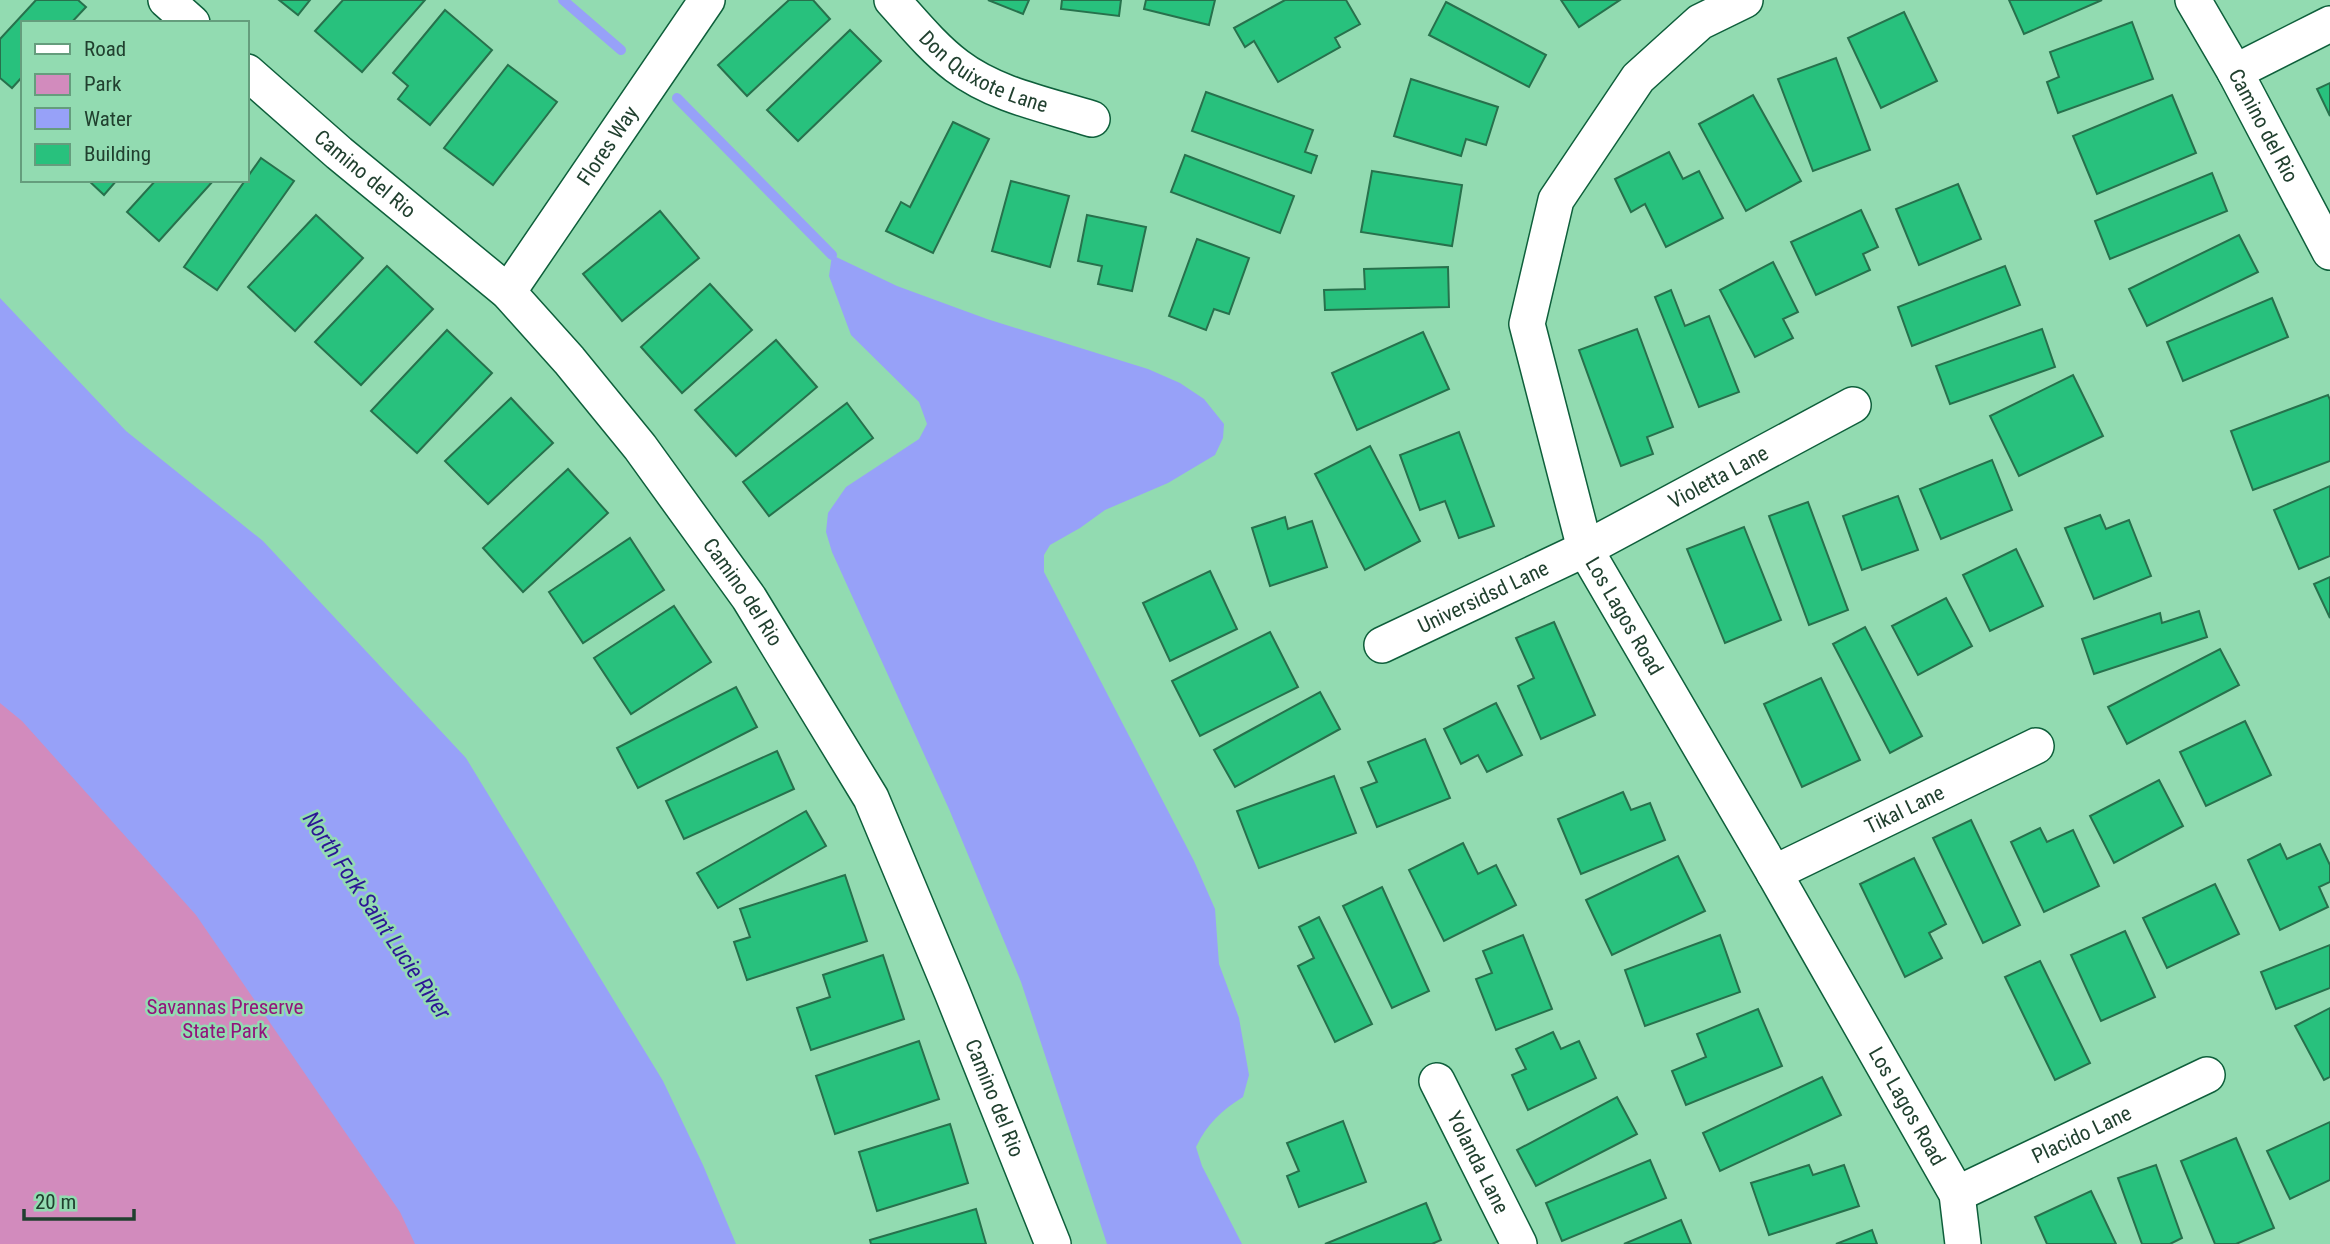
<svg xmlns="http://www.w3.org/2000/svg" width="2330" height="1244" viewBox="0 0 2330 1244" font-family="'Roboto Condensed',sans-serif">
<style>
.green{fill:#d28bbd}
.water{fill:#97a1f8}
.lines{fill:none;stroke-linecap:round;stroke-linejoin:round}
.stream{stroke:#97a1f8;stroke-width:10}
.building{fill:#28c17d;stroke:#27714c;stroke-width:2}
.minor-casing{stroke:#0e5f3b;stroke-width:38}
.minor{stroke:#fff;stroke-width:35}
.labels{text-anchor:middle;stroke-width:5;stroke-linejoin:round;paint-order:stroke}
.street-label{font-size:21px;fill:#21402f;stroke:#92dbb1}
.park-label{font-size:21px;fill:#93137b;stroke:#92dbb1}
.water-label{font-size:23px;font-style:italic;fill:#2c1595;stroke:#92dbb1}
</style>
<rect width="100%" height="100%" fill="#92dbb1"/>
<polygon class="green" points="0,529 565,1244 0,1244"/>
<g class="water">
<path d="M 832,255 L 897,286 L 987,319 L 1148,369 L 1180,383 L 1204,399 L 1224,424 L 1223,438 L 1215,455 L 1168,483 L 1105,510 L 1080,528 L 1050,545 L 1044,555 L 1044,572 L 1194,861 L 1215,909 L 1219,964 L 1239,1018 L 1249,1075 L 1243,1097 C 1222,1110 1207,1124 1196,1147 L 1202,1166 L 1242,1244 L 1107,1244 L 1021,982 L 949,809 L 832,552 L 826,532 L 828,513 L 846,487 L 919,439 L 927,424 L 919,402 L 851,335 L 829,276 Z"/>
<polygon points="0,298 126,431 263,541 466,758 663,1081 703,1165 736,1244 415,1244 400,1212 196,915 22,721 0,703"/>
</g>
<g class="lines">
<g class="stream">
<polyline points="563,0 621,50"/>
<polyline points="677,98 832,255"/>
</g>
</g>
<g class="building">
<polygon points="36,0 78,0 86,7 71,23 23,23 23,76 12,88 0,78 0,39"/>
<polygon points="279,0 310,0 298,15"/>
<polygon points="343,0 425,0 362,72 315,31"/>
<polygon points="789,0 813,0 830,19 747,96 718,65"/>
<polygon points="988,0 1029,0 1023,14"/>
<polygon points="1062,0 1121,0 1119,16 1061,9"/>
<polygon points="1146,0 1215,0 1209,25 1144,9"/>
<polygon points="1285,0 1346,0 1360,24 1335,38 1340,47 1278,82 1254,41 1245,47 1234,28"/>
<polygon points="1561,0 1620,0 1579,27"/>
<polygon points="2009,0 2102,0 2024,34"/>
<polygon points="1446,2 1546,55 1529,87 1429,35"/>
<polygon points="445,10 492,50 430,125 398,99 408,86 393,73"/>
<polygon points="1904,12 1937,81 1881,108 1848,38"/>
<polygon points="2132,22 2153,79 2058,113 2047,82 2059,77 2050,52"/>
<polygon points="850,30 881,61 798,141 767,110"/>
<polygon points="1836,58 1870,150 1813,171 1778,79"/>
<polygon points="508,65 557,102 493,185 444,148"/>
<polygon points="1411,79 1498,107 1486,145 1466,139 1461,156 1394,136"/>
<polygon points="2330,83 2330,116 2317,89"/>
<polygon points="1206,92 1313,130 1305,152 1317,156 1311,173 1192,131"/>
<polygon points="1753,95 1801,181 1746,211 1699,124"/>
<polygon points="2172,95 2196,153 2097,194 2073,136"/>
<polygon points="953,122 989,139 933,253 886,231 901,202 910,207"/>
<polygon points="1669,152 1683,179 1699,171 1723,218 1666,247 1645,204 1631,212 1615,179"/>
<polygon points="1185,155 1294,196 1280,233 1171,192"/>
<polygon points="261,158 294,181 217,290 184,267"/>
<polygon points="1372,171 1462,185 1452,246 1361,232"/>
<polygon points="2212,173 2227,211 2110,259 2095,221"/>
<polygon points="88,180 117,180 104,195"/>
<polygon points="156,180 214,180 159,241 127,212"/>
<polygon points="1011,181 1069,196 1050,267 992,251"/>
<polygon points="1958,184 1981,239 1919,265 1896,209"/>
<polygon points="1861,210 1878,247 1863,254 1870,270 1816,295 1791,242"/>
<polygon points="660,211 699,258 622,321 583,274"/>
<polygon points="316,215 363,258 295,331 248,287"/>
<polygon points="1087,215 1146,227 1132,291 1098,284 1102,266 1078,261"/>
<polygon points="2239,235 2258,272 2147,326 2129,289"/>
<polygon points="1197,239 1249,258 1229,314 1214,309 1206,330 1169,316"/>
<polygon points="1773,262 1798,312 1783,319 1793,338 1755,357 1720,290"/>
<polygon points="387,266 433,309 361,385 315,342"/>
<polygon points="2005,266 2020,305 1912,346 1898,307"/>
<polygon points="1448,267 1449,307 1325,310 1324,290 1365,289 1364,269"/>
<polygon points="710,284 752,330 682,393 641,347"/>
<polygon points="1671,290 1685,326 1709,316 1739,392 1699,407 1655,297"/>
<polygon points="2272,298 2288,337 2183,381 2167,342"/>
<polygon points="1637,329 1673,427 1647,437 1653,454 1621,466 1579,350"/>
<polygon points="2042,329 2055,367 1950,404 1936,366"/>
<polygon points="447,330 492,373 417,453 371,411"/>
<polygon points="1423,332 1449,389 1357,430 1332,373"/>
<polygon points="776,340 817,387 736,456 695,410"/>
<polygon points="2073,375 2103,436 2019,476 1990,416"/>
<polygon points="2328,395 2330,400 2330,461 2253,490 2231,431"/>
<polygon points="511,398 553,443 488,504 445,461"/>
<polygon points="847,403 873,438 769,516 743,482"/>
<polygon points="1459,432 1494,526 1459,538 1445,501 1420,510 1400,455"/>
<polygon points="1370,446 1420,541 1365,570 1315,474"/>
<polygon points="1992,460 2012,510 1941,539 1920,489"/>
<polygon points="568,469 608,513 523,592 483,548"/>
<polygon points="2330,486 2330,556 2299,569 2274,510"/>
<polygon points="1898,496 1918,550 1862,570 1843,516"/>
<polygon points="1808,502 1848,610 1809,625 1769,516"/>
<polygon points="2100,515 2106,529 2129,520 2151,576 2094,599 2065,528"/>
<polygon points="1285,517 1288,529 1312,521 1327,567 1270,586 1252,528"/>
<polygon points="1744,527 1781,620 1725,643 1687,549"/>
<polygon points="630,538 664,590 583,643 549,592"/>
<polygon points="2016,549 2043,606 1990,631 1963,575"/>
<polygon points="1210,571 1237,629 1170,661 1143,603"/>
<polygon points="2330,577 2330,618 2314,584"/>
<polygon points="1946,598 1972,646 1918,675 1892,626"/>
<polygon points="674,606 711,662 631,714 594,658"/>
<polygon points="2199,611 2207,637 2094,674 2082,639 2160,613 2162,623"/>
<polygon points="1554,622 1595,715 1541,739 1518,686 1534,678 1516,638"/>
<polygon points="1865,627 1922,736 1890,753 1833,644"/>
<polygon points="1270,632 1298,687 1200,736 1172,681"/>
<polygon points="2220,649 2239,685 2127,744 2108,707"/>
<polygon points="1821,678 1860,760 1802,787 1764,704"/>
<polygon points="736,687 757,727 638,788 617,748"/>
<polygon points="1320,692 1340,729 1235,787 1214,750"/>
<polygon points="1496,703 1522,755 1487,772 1478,755 1461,764 1444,729"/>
<polygon points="2245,721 2271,775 2206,806 2180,752"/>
<polygon points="1425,739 1450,798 1377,827 1361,788 1377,782 1368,762"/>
<polygon points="777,751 794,789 684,839 666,801"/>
<polygon points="1334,776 1356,833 1259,868 1237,811"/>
<polygon points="2159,780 2183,826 2114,863 2090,816"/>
<polygon points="1623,792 1631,810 1650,803 1665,840 1581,874 1558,819"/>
<polygon points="806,811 826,846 718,908 697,873"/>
<polygon points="1971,820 2020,925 1983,943 1933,838"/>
<polygon points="2040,828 2047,842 2073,830 2099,886 2044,912 2011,842"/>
<polygon points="1463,843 1478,874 1496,865 1516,905 1444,941 1409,870"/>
<polygon points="2280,844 2287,859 2320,844 2330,865 2330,882 2319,887 2328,907 2280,930 2248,860"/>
<polygon points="1678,856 1705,911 1612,955 1586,900"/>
<polygon points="1914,858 1946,924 1929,933 1942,958 1905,977 1860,884"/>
<polygon points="845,875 867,941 747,980 734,942 750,937 740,909"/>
<polygon points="2215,884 2239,934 2167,968 2143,918"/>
<polygon points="1382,887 1429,991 1392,1008 1343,906"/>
<polygon points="1319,917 1372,1024 1335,1042 1298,966 1314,958 1299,927"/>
<polygon points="2125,931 2155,997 2101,1021 2071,955"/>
<polygon points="1523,935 1552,1009 1496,1030 1476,979 1492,973 1483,951"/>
<polygon points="1720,935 1740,992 1645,1026 1625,970"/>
<polygon points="2330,945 2330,988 2276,1009 2261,972"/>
<polygon points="883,955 904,1019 811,1050 797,1008 830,997 823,975"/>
<polygon points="2040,961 2090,1063 2055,1080 2005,977"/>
<polygon points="2330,1008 2330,1077 2324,1080 2295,1026"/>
<polygon points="1758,1009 1782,1066 1686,1105 1672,1071 1706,1057 1697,1034"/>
<polygon points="1553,1032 1561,1049 1579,1041 1596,1078 1528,1110 1512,1075 1526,1069 1516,1049"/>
<polygon points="919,1041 939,1099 835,1134 816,1076"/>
<polygon points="1822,1077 1841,1115 1720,1171 1703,1133"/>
<polygon points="1617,1097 1637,1134 1536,1186 1517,1150"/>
<polygon points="1343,1121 1366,1182 1299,1207 1287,1176 1299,1171 1287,1143"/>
<polygon points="2330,1122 2330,1180 2290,1199 2267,1151"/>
<polygon points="950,1124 968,1183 877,1211 859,1152"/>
<polygon points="2236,1138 2274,1228 2236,1244 2215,1244 2181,1161"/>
<polygon points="1650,1160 1666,1198 1562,1241 1546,1203"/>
<polygon points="1809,1165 1813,1175 1844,1165 1859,1206 1769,1235 1751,1183"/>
<polygon points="2156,1165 2182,1238 2170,1244 2142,1244 2118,1178"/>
<polygon points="2091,1191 2116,1244 2047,1244 2035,1217"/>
<polygon points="1426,1203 1441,1240 1432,1244 1325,1244"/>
<polygon points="976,1209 986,1244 871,1244 870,1240"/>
<polygon points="1681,1220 1691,1244 1624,1244"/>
<polygon points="1872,1230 1877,1244 1836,1244"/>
</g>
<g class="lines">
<defs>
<g id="minor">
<polyline points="166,0 192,23"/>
<path id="s1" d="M 892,0 C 912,22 933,48 957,66 C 995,95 1047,105 1092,119"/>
<path id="s2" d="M 1745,0 L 1700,22 L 1638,78 L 1556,200 L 1527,324 L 1585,549 L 1774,873 L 1957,1194 L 1963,1244"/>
<path id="s3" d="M 2193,0 L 2235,72 L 2330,252"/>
<path id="s4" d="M 247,72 L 339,153 L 508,292 L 569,360 L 640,447 L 749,598 L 871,798 L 952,992 L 1053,1244"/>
<polyline points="2235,72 2330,24"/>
<path id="s5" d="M 508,292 L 707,0"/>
<path id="s6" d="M 1382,645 L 1585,549 L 1853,405"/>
<path id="s7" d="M 1774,873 L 2036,746"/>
<path id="s8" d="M 1437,1081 L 1519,1244"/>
<path id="s9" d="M 1957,1194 L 2207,1075"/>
</g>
</defs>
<use href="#minor" class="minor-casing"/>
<use href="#minor" class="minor"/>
</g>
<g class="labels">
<g class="street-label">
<text dy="7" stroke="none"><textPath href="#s1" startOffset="119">Don Quixote Lane</textPath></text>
<text dy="7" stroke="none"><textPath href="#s3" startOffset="144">Camino del Rio</textPath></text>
<text dy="7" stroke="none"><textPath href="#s5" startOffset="177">Flores Way</textPath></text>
<text dy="7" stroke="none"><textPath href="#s4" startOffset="156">Camino del Rio</textPath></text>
<text dy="7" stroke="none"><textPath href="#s6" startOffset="376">Violetta Lane</textPath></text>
<text dy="7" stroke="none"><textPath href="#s4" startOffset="723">Camino del Rio</textPath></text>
<text dy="7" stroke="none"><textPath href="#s6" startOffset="112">Universidsd Lane</textPath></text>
<text dy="7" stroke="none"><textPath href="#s2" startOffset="718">Los Lagos Road</textPath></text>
<text dy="7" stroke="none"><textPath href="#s7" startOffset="145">Tikal Lane</textPath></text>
<text dy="7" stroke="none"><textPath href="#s4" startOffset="1290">Camino del Rio</textPath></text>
<text dy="7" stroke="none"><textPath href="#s2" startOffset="1284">Los Lagos Road</textPath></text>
<text dy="7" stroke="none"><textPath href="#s9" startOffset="138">Placido Lane</textPath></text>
<text dy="7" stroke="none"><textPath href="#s8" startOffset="91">Yolanda Lane</textPath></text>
</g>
<g class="park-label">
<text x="225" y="1014">Savannas Preserve<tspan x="225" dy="24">State Park</tspan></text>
</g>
<g class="water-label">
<text transform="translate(377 915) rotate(56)" y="8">North Fork Saint Lucie River</text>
</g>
</g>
<rect x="21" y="21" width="228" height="161" fill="#92dbb1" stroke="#659d7d" stroke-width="2"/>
<rect x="35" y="44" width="35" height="10" fill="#ffffff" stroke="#659d7d" stroke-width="2"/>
<text x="84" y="56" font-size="21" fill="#21402f">Road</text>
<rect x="35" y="74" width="35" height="21" fill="#d28bbd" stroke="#659d7d" stroke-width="2"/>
<text x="84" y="91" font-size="21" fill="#21402f">Park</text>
<rect x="35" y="108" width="35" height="21" fill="#97a1f8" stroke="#659d7d" stroke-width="2"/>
<text x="84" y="126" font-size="21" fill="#21402f">Water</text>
<rect x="35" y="144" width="35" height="21" fill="#28c17d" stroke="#659d7d" stroke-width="2"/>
<text x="84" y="161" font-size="21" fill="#21402f">Building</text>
<path d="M24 1209v10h110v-10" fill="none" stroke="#21402f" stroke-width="3.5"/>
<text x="35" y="1209" font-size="21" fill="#21402f" stroke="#92dbb1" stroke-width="5" paint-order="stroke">20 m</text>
</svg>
